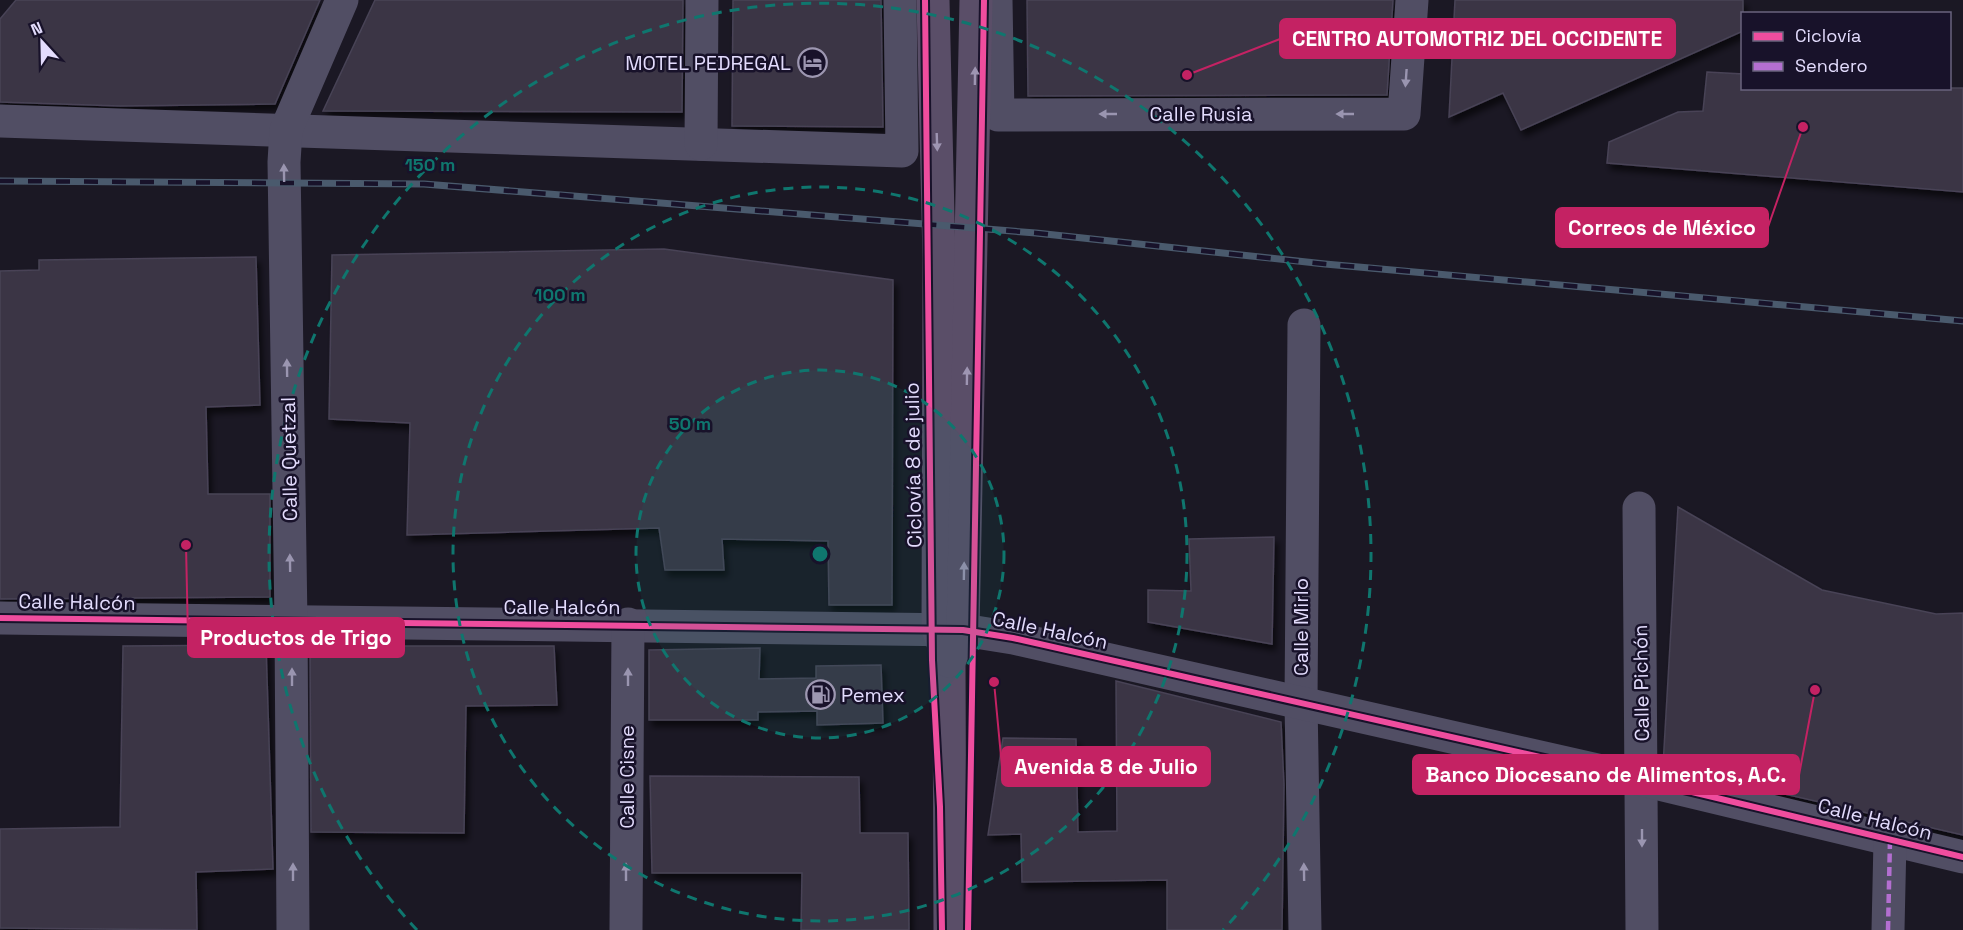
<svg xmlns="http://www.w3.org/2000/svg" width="1963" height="930" viewBox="0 0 1963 930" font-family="'Space Grotesk',sans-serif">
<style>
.building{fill:#3a3645;stroke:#484356;stroke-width:1.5;filter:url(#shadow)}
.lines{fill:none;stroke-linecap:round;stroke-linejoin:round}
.minor{stroke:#514e64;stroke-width:33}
.major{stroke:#5a4e68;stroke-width:33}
.rail-casing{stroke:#4a5a6d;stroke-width:7}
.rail{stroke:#18122a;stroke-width:4.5;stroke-dasharray:14;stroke-linecap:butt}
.quiet{stroke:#b36fd0;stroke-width:4.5;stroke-dasharray:9 4.5;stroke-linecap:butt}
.cycleway-casing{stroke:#18122a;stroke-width:10}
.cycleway{stroke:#ef4d9e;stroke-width:6}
.oneway{fill:#9e95b2}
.oneway2{fill:#9a95b0}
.ring{fill:none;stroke:#0f766e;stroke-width:3;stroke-dasharray:10 8}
.labels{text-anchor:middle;stroke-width:5;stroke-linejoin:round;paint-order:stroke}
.poi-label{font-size:20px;fill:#e3dcfd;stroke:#18122a;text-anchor:end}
.street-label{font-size:20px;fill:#e3dcfd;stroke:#18122a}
.centre{fill:#0f766e;stroke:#18122a;stroke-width:3}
.ring-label{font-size:18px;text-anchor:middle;font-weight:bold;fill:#0f766e;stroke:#18122a;stroke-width:5;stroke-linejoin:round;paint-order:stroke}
.leader{fill:none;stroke:#c42263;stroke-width:2}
.callout-dot{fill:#c42263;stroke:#18122a;stroke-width:2}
.callout{fill:#c42263;stroke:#c42263;stroke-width:2}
.callout-label{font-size:21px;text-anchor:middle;font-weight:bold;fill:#fff}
</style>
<defs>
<filter id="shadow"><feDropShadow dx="3.5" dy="6" stdDeviation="3" flood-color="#0009"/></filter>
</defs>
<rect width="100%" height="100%" fill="#1b1824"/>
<g class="building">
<polygon points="16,0 320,0 275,104 120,106 0,102 0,19"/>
<polygon points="375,0 683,0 682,112 323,111"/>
<polygon points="733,0 881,0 883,127 732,126"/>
<polygon points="1027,0 1393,0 1387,95 1028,96"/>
<polygon points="1455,0 1743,0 1743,31 1521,130 1503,93 1449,117"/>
<polygon points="1707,72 1743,74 1743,88 1963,88 1963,192 1607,163 1609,142 1678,112 1703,111"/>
<polygon points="664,249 893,280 892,605 829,605 828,541 722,539 724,570 665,570 659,528 407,535 410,423 329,419 332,255"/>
<polygon points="256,257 260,405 206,407 208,494 270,494 270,597 0,599 0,271 39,270 39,260"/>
<polygon points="1678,507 1822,590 1936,614 1963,613 1963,835 1663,766"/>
<polygon points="1274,537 1272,644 1148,622 1148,590 1191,591 1189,539"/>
<polygon points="266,645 273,869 196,872 197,930 0,928 0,829 120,827 123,646"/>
<polygon points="310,646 554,646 557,705 466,706 464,833 311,832"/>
<polygon points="760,648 759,679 816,678 816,666 881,665 883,723 817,725 817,711 758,712 758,720 649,720 649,650"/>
<polygon points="1116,681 1281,722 1284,785 1282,930 1167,930 1167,880 1022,882 1021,834 988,835 1003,738 1076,739 1078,832 1117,831"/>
<polygon points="650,776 859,777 860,833 908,833 909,930 801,930 802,873 652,873"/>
</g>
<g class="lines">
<g class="minor">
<polyline points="996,0 998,115 1404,114 1412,0"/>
<polyline points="0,121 902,151 900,0"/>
<polyline points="701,144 702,0"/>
<polyline points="1304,325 1301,702 1305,930"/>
<polyline points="1639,508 1642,930"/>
<polyline points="0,618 963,630 1013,638 1642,780 1963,857"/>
<polyline points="293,930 291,622 284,162 286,130 342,0"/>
<polyline points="626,930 628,624"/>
<polyline points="1888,930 1890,840"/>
</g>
<g class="major">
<polyline points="933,0 939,259 938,629 949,661 950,930"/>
<polyline points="949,661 963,630 976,0"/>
</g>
<defs>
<polyline id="rail" points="0,181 424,184 1036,233 1325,264 1963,321"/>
</defs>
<use href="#rail" class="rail-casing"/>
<use href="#rail" class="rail"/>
<polyline class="quiet" points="1888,930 1890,840"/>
<defs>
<g id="cycleway">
<polyline points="925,0 932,660 940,807 942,930"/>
<polyline points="0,618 963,630 1013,638 1642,780 1963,857"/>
<polyline points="968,930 984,0"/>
</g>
</defs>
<use href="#cycleway" class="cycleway-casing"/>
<use href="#cycleway" class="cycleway"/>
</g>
<defs><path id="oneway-solid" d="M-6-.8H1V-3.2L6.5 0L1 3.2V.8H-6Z" transform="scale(1.5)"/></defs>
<g class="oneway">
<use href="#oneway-solid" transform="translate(975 76) rotate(-89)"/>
<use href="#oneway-solid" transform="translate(937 142) rotate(88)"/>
<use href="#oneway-solid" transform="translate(967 376) rotate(-89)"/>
<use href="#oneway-solid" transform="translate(964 571) rotate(-89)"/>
</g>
<g class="oneway2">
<use href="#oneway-solid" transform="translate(1406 78) rotate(94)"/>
<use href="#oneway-solid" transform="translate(1108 114) rotate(180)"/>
<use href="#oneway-solid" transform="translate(1345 114) rotate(180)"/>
<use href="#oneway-solid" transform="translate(284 173) rotate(-91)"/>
<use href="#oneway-solid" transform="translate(287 368) rotate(-91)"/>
<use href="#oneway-solid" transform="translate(290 563) rotate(-91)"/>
<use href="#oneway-solid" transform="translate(292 677) rotate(-90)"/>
<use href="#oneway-solid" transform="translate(628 677) rotate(-90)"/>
<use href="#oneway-solid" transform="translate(1642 838) rotate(90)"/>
<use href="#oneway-solid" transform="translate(293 872) rotate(-90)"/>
<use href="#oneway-solid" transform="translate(626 872) rotate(-90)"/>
<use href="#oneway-solid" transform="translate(1304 872) rotate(-91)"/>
</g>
<circle cx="820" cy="554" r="184" fill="#0f766e" fill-opacity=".12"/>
<g class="ring">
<circle cx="820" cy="554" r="184"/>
<circle cx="820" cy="554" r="367"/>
<path d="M417 930A551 551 0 1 1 1223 930"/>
</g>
<defs>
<symbol id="hotel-ring" viewBox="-11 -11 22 22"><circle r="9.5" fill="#18122a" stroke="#9d97b1" stroke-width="1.5"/><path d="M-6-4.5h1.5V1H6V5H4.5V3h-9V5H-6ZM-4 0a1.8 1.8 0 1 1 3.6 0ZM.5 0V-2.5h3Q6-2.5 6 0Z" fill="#9d97b1"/></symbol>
<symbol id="fuel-ring" viewBox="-11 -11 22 22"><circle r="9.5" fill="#18122a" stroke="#9d97b1" stroke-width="1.5"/><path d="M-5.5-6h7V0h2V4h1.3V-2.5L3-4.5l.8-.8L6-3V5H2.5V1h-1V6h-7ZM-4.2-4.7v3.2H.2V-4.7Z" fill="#9d97b1"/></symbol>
</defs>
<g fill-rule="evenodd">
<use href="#hotel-ring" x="796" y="46" width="33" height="33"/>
<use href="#fuel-ring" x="804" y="678" width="33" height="33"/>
</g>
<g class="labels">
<g class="poi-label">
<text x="791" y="70">MOTEL PEDREGAL</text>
<text x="841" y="702" text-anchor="start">Pemex</text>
</g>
<g class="street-label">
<text x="1201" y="121">Calle Rusia</text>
<text transform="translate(289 459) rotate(-91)" y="7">Calle Quetzal</text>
<text transform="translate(913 465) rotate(-91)" y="7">Ciclovía 8 de julio</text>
<text transform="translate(77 602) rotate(1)" y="7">Calle Halcón</text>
<text x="562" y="614">Calle Halcón</text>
<text transform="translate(1301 627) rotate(-90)" y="7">Calle Mirlo</text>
<text transform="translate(1050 630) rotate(12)" y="7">Calle Halcón</text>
<text transform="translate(1641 683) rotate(-91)" y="7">Calle Pichón</text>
<text transform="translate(627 777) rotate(-90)" y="7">Calle Cisne</text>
<text transform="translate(1875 819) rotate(14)" y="7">Calle Halcón</text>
</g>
</g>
<circle cx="820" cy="554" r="9" class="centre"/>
<g class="ring-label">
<text x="430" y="171">150 m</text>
<text x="560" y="301">100 m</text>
<text x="690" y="430">50 m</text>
</g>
<path class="leader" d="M1187 75L1280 39M1803 127L1768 227M186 545L188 638M994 682L1002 767M1815 690L1799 775"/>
<g class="callout-dot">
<circle cx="1187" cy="75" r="6"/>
<circle cx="1803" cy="127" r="6"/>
<circle cx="186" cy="545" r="6"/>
<circle cx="994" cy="682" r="6"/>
<circle cx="1815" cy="690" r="6"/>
</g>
<g class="callout">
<rect x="1280" y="19" width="395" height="39" rx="6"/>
<rect x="1556" y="208" width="212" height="39" rx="6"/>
<rect x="188" y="618" width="216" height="39" rx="6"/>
<rect x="1002" y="747" width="208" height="39" rx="6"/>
<rect x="1413" y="755" width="386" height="39" rx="6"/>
</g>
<g class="callout-label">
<text x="1477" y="46">CENTRO AUTOMOTRIZ DEL OCCIDENTE</text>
<text x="1662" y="235">Correos de México</text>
<text x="296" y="645">Productos de Trigo</text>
<text x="1106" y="774">Avenida 8 de Julio</text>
<text x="1606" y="782">Banco Diocesano de Alimentos, A.C.</text>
</g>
<rect x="1741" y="12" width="210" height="78" fill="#18122a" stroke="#69637e" stroke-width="1.5"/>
<rect x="1753" y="32" width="30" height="9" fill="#ef4d9e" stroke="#69637e" stroke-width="1.5"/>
<text x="1795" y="42" font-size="18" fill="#e3dcfd">Ciclovía</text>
<rect x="1753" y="62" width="30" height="9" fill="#b36fd0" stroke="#69637e" stroke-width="1.5"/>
<text x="1795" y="72" font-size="18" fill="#e3dcfd">Sendero</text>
<g transform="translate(42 42) rotate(338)" stroke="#18122a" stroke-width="4.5" paint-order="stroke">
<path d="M0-4.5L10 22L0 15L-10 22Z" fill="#e3dcfd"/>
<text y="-9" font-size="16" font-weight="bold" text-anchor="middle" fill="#e3dcfd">N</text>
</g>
</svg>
